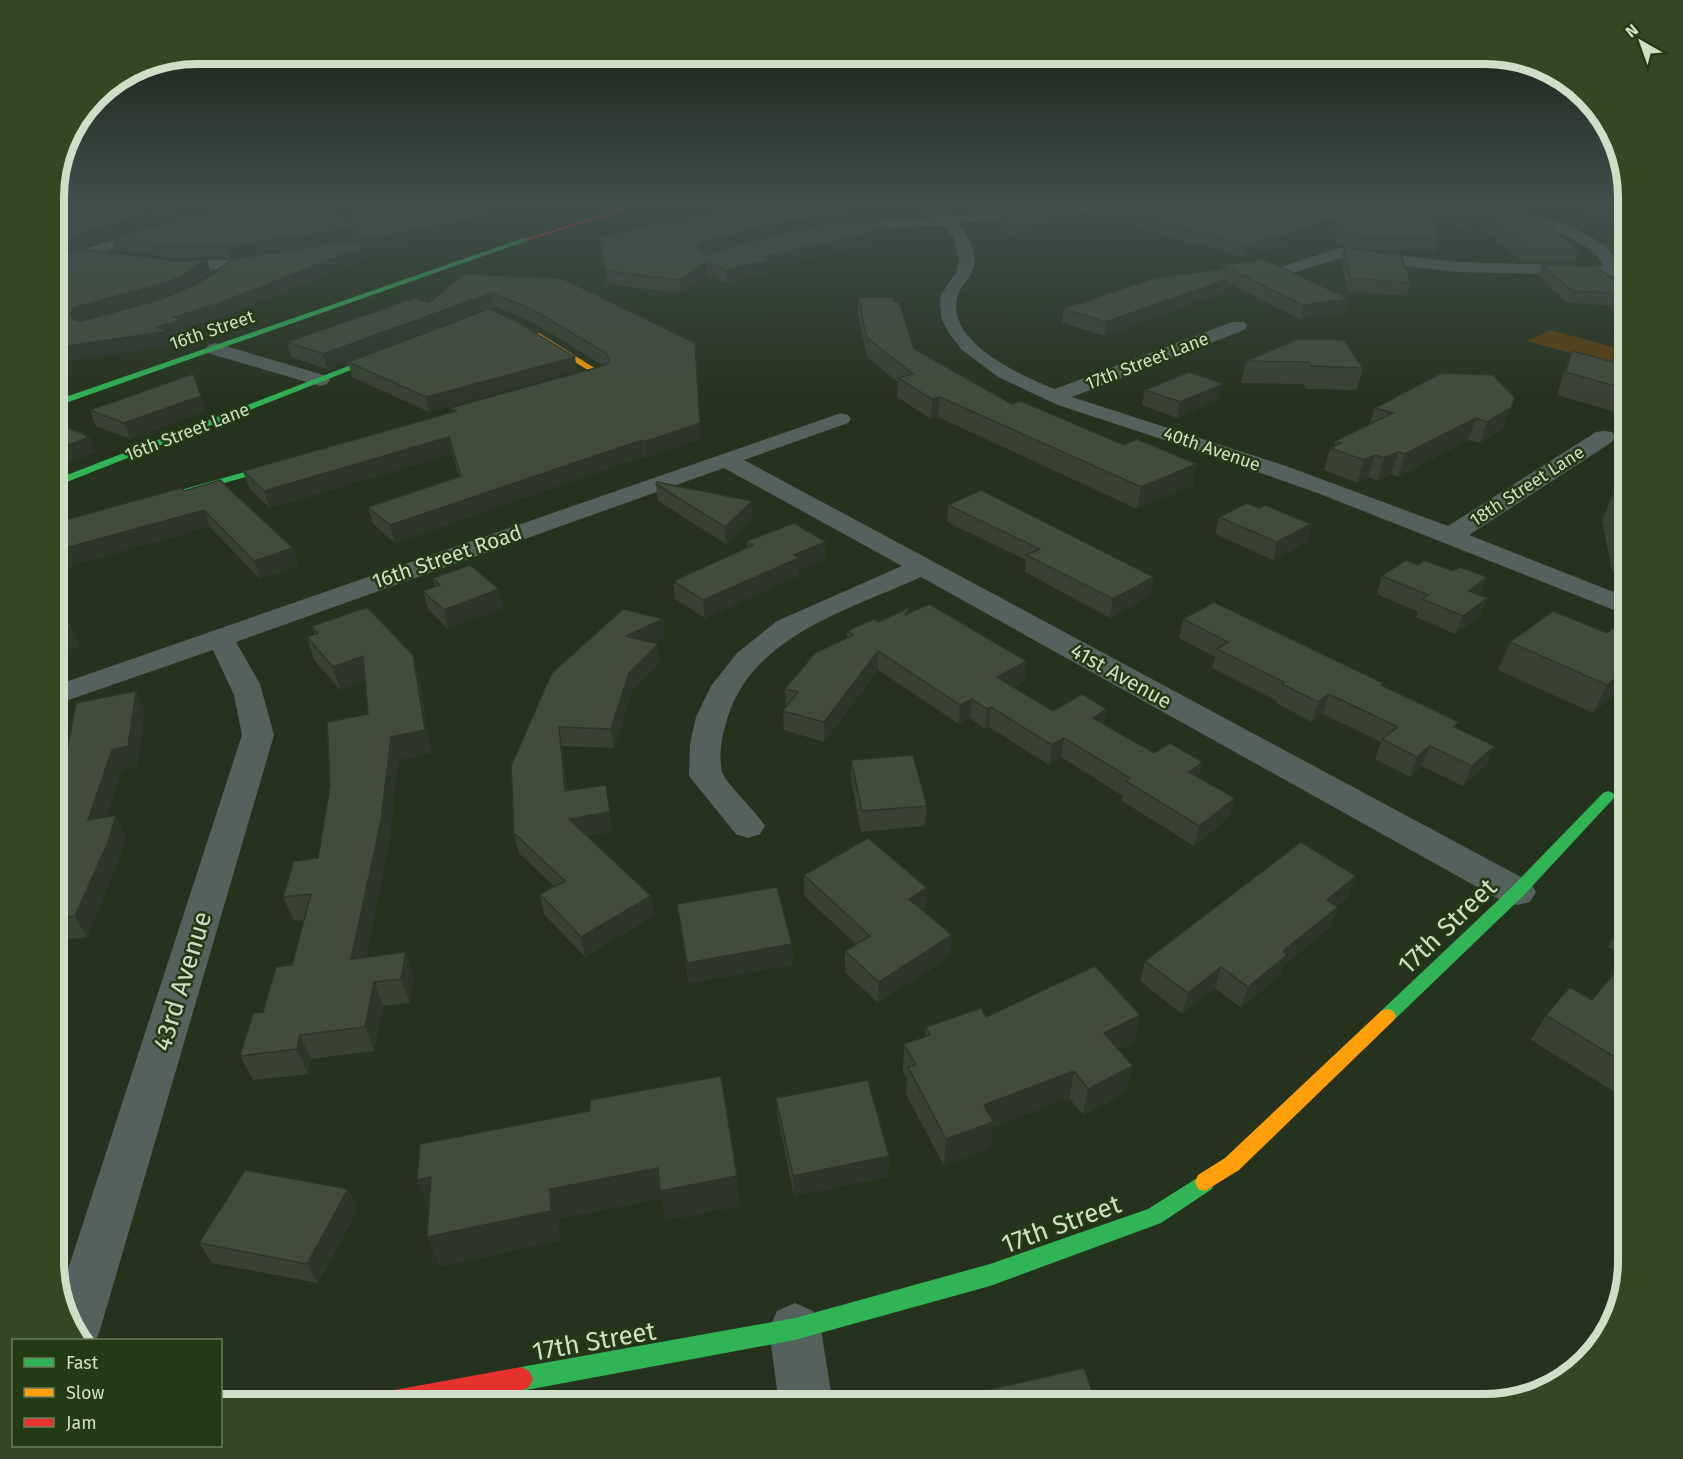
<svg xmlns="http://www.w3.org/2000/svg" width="1683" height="1459" viewBox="0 0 1683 1459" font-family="'Fira Sans',sans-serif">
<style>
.green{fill:#59400d}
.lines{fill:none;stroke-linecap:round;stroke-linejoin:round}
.street{fill:#54615d;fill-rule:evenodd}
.fast{fill:#30b455;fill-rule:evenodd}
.slow{fill:#ff9f0a;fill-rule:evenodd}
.jam{fill:#e5322d;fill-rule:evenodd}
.wall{fill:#394133;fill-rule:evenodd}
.shaded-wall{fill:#2e3529}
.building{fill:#424c3b;stroke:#2e3529;stroke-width:1.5}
.labels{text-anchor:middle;stroke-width:5;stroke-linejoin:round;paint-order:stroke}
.far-street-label{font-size:18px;fill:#cedec7;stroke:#233b14}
.street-label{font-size:21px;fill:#cedec7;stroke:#233b14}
.near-street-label{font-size:26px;fill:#cedec7;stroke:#233b14}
.rim{fill:none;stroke:#cedec7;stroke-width:8}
</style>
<rect width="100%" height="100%" fill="#25321d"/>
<polygon class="green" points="1550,330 1629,351 1629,369 1527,341"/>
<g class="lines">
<g class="street">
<path d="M 909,200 L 926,200 L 950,216 L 1073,207 L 1112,200 L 1141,200 L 1134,204 L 1073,215 L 958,223 C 970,237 980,256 971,274 C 967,282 959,288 957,298 C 947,343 1022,376 1055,389 L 1232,322 L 1244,322 L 1247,326 L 1244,330 L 1072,397 L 1286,466 L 1448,526 L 1596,432 L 1604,431 L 1612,432 L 1615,437 L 1612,442 L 1469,535 L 1629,598 L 1629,616 L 1320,494 L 1219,458 L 1058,405 L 998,377 L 961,349 L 949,333 L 942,320 L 940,304 L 941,295 L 956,272 L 959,260 L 954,238 L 943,225 L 836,232 L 829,228 L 836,224 L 934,217 Z"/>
<path d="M 1428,200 C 1477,199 1568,216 1606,247 C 1612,252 1616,259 1619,266 L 1629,266 L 1629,276 L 1456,272 L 1341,258 L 1277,278 L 1269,273 L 1271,270 L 1340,248 L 1456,262 L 1604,266 C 1583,224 1478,213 1435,204 Z"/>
<polygon points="154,228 159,229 161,232 159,235 54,267 54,258"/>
<polygon points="265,256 270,258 273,261 270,264 231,270 166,269 158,264 166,259 231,260"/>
<polygon points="215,343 327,376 330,380 327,384 320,386 208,353 206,349 208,345"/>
<path d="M 841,413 L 848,415 L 851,419 L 848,423 L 744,460 L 1530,882 L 1536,892 L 1530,902 L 1517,905 L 1504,902 L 921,577 C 847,611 746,637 725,727 C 721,740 719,759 722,772 C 726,784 757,812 765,826 L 760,834 L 748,838 L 736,834 L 689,776 L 690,744 L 696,717 L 711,686 L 737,653 L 777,621 L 902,566 L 724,468 L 236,642 L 260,684 L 274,735 L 100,1330 L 96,1340 L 81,1340 L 65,1317 L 60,1294 L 242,735 L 234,695 L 213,650 L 54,705 L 54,686 Z"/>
<polygon points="795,1303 813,1311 821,1329 833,1405 779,1405 769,1329 777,1311"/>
</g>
<g class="fast">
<polygon points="524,238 526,241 54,407 54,401"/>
<polygon points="387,351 394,353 54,487 54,480"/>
<polygon points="287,460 292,463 290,465 140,506 135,503"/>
<polygon points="1608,791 1613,793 1615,796 1613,799 1523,896 1393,1021 1387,1023 1381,1021 1378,1016 1381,1011 1511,888 1603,793"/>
<polygon points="1205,1173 1212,1175 1215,1182 1212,1189 1161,1223 990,1286 795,1340 521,1391 513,1387 509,1379 513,1371 521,1367 795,1318 990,1264 1148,1209"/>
</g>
<g class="slow">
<polygon points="533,333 539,333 604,374 562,386 562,382 593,373 533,337"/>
<polygon points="1387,1009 1393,1011 1396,1016 1393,1021 1239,1170 1205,1191 1198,1189 1195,1182 1198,1175 1225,1158 1381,1011"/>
</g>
<g class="jam">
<polygon points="649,200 658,200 526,241 521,240"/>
<polygon points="521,1367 529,1371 533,1379 529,1387 521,1391 442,1405 366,1405 370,1397 378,1393"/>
</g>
</g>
<g class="wall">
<polygon points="67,200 270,200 178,218"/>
<path d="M 275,200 L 325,200 L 354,226 L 344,200 L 566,200 L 567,205 L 496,219 L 470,232 L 435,237 L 436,239 L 369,249 L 371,257 L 227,315 L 185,328 L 187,333 L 171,338 L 173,345 L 54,363 L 54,257 L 81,249 L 171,260 L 207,260 L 211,272 L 187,288 L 201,282 L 233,259 L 340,242 L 231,258 L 175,258 L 116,251 L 111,239 L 178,219 ZM 168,296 L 162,299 L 82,320 Z"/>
<polygon points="974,200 1027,200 1026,210 980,212 974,208"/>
<polygon points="1042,200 1101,200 1062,206"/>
<polygon points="1110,200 1509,200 1507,206 1464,200 1579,251 1575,263 1522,262 1480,224 1467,229 1433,221 1439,240 1436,252 1394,249 1393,252 1338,246 1334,230 1244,258 1091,214 1093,203"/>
<polygon points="1533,200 1629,200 1629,235 1622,225"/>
<polygon points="996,213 1059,235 1013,238 995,224"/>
<path d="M 866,220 L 848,223 L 884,241 L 770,268 L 771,272 L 727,283 L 707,275 L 680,293 L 607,284 L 599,238 L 667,224 ZM 761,238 L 707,255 L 705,254 Z"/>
<polygon points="1344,248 1411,283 1407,296 1347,291 1341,260"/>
<polygon points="1222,265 1346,313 1300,319 1226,282 1224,292 1104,336 1062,322 1064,309 1221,269"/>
<polygon points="1542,265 1615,281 1629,282 1629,323 1605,305 1568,303 1538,276"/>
<polygon points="561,278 701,439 646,458 644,456 395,543 373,524 368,507 459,476 452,454 270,508 249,488 243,471 451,412 450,408 604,366 534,323 494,306 327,369 291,357 287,342 429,303"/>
<polygon points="858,297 914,349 1012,404 1193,485 1137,509 938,417 931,419 897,397 898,382 867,357 858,315"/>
<polygon points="1298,339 1363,368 1357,390 1306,389 1304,384 1241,383 1246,361"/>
<polygon points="1572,351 1629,366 1629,416 1557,395 1564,372"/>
<polygon points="348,362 577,371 429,412 352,377"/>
<polygon points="1441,373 1503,429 1480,443 1468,440 1398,477 1391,474 1378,481 1368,477 1357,483 1324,470 1330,448 1334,446 1335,441 1370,424 1375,408"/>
<polygon points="1145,390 1220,399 1177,418 1142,405"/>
<polygon points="90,410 206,411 130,439 96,426"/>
<polygon points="656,484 753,518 726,544 658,501"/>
<polygon points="184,491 293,548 299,566 260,579 210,527"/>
<polygon points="1613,494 1629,501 1629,574 1612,571 1602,520"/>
<polygon points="948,505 1154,577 1151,595 1110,618 1025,572 1026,560 947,522"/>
<polygon points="1219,517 1311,524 1307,542 1273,560 1215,534"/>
<polygon points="747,541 826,542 826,559 799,570 799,576 705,618 675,599 673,581 747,548"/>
<polygon points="1418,565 1487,577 1480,595 1480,616 1455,634 1416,617 1418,612 1377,594 1382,576"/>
<polygon points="433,578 503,608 448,629 428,609 423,591 435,587"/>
<polygon points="911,612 1027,661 1025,680 1013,687 1053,711 1105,724 1154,753 1199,778 1229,818 1194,846 1122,801 1123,796 1061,757 1049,765 989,727 985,729 970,718 959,724 878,670 824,742 784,730 783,711 786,707 785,689 846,638 847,631"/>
<polygon points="663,619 665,637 652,643 660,662 632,691 614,748 562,746 567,791 613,831 587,836 651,896 654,916 585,957 544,914 540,894 554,886 519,853 514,833 554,672"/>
<polygon points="1183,619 1382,686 1456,728 1495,746 1486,766 1463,786 1422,766 1410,777 1375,759 1381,742 1323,714 1312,722 1276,703 1277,701 1212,668 1215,657 1179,638"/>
<polygon points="1629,625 1629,683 1593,713 1498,670 1510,642 1607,633"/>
<polygon points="312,626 413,655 419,677 431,753 398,760 389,845 366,957 414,977 410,1003 383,1006 374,1051 311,1059 308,1074 253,1080 240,1056 263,1012 292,965 304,920 294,921 283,897 318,858 368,714 365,680 340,690 314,660 307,637 315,635"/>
<polygon points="136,691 144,710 138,766 122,770 106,817 126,836 118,862 87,937 64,940 54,962 54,793 59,792"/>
<polygon points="851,760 927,806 925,826 861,832 851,780"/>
<polygon points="804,875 927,888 926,908 923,910 951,956 878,1003 845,972 845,951 856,944 804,896"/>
<polygon points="1348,897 1337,906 1338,907 1330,927 1283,966 1280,975 1241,1008 1215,988 1182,1014 1140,981 1145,961"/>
<polygon points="677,904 792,944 793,965 689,983"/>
<polygon points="1629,915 1629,1101 1531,1040 1546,1015 1592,1000 1627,957 1608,947 1623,923"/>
<polygon points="1140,1015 1134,1042 1118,1050 1133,1066 1126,1093 1083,1115 1069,1098 993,1127 990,1148 944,1166 906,1094 907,1079 903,1071 904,1044 925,1037 926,1027 986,1017"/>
<polygon points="776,1098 889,1156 888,1177 794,1196 778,1118"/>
<polygon points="348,1189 358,1209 318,1283 212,1263 199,1243"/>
</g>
<g class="shaded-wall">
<polygon points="209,200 270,200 178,218 174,207"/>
<polygon points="535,200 566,200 567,205 496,219 470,232 435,237 436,239 369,249 371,257 227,315 185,328 187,333 171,338 173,345 54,363 54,348 157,327 174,317 356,250 353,239 431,226 494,208"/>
<polygon points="1063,200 1101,200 1062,206"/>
<polygon points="866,209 866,220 760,239 701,255 696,248 700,243 759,227"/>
<polygon points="1484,212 1480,224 1467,229 1470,217"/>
<polygon points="146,214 150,226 54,257 54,243"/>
<polygon points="1337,218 1334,230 1244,258 1246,246"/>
<polygon points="1060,223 1059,235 1013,238 1014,226"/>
<polygon points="348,229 351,241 231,258 227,246"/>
<polygon points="884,229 884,241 770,268 771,272 727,283 726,270 763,257"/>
<polygon points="207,260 211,272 186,289 169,296 80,321 76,327 70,314 75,307"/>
<polygon points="706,263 707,275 680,293 679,280"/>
<polygon points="1227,279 1224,292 1104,336 1106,322"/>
<polygon points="491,293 494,306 327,369 323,354"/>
<polygon points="1349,299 1346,313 1300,319 1303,305"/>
<polygon points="575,357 577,371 429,412 426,397"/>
<polygon points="697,357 701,439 646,458 644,442"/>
<polygon points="1224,384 1220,399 1177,418 1180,402"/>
<polygon points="201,396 206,411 130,439 124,423"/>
<polygon points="940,397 938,417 931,419 932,399"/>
<polygon points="1511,408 1503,429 1480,443 1487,422"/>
<polygon points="1476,418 1468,440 1398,477 1405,454"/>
<polygon points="90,437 96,453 54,468 54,450"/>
<polygon points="449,437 452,454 270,508 264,491"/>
<polygon points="642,440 644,456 395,543 390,525"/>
<polygon points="1398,452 1391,474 1378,481 1384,458"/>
<polygon points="1375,455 1368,477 1357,483 1364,460"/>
<polygon points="1197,464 1193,485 1137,509 1141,487"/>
<polygon points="752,501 753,518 726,544 725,527"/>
<polygon points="204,510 210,527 54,571 54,551"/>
<polygon points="1311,524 1307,542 1273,560 1277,542"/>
<polygon points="826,542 826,559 799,570 799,576 705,618 703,600 794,555"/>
<polygon points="293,548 299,566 260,579 254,561"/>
<polygon points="1154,577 1151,595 1110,618 1113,599"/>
<polygon points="1487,577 1480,595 1469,591"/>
<polygon points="499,589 503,608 448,629 444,610"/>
<polygon points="1487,598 1480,616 1455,634 1463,616"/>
<polygon points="663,619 665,637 629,654 626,636"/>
<polygon points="71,627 80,646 54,655 54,633"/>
<polygon points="658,644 660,662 632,691 614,748 611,729 629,673"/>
<polygon points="878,651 878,670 824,742 824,722"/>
<polygon points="413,655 419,677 431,753 398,760 389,845 360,983 351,959 391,737"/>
<polygon points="363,656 370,678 340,690 333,667"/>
<polygon points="1027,661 1025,680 995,696 997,677"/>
<polygon points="1629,667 1629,683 1593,713 1607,685"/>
<polygon points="136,691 144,710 138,766 122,770 98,840 88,820 112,750"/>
<polygon points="1329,694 1323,714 1312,722 1318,702"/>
<polygon points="972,699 970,718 959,724 960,705"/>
<polygon points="991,707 989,727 985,729 987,709"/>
<polygon points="1107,709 1104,728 1093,718"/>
<polygon points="559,727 562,746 569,811 565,791"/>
<polygon points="1064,738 1061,757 1049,765 1052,745"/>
<polygon points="1430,746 1422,766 1410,777 1417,757"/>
<polygon points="1495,746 1486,766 1463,786 1472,766"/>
<polygon points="1203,762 1198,782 1189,772"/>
<polygon points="606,785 613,831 573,838 569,819"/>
<polygon points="1235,798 1229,818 1194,846 1199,826"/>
<polygon points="116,815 126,836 118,862 87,937 75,916"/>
<polygon points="63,836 54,860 54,838"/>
<polygon points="1356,876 1348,897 1319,920 1327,900"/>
<polygon points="927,888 926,908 908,919 909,899"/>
<polygon points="651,896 654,916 585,957 581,937"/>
<polygon points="1338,907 1330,927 1283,966 1280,975 1241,1008 1248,987 1283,951"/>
<polygon points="54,924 64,940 54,962"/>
<polygon points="952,935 951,956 878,1003 879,982"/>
<polygon points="792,944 793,965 689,983 687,963"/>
<polygon points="406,952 414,977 410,1003 401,979"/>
<polygon points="1221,967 1215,988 1182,1014 1188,993"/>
<polygon points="374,982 383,1006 374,1051 365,1027"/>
<polygon points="1140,1015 1134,1042 1098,1060 1104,1033"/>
<polygon points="300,1035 311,1059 308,1074 297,1049"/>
<polygon points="1133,1066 1126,1093 1083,1115 1088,1089"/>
<polygon points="1074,1071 1069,1098 993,1127 990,1148 944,1166 946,1139 984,1105"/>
<polygon points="889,1156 888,1177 794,1196 793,1176"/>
<polygon points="658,1168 737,1176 740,1206 665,1221 662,1199 559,1219 560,1241 440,1267 427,1237 550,1189"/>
<polygon points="431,1177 429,1210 417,1180"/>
<polygon points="348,1189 358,1209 318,1283 307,1264"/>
</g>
<g class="building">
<polygon points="54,200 146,214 54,243"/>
<polygon points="132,200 209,200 174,207"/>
<polygon points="275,200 325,200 356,228 346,200 535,200 494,208 468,221 431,226 433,228 353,239 357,234 348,229 227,246 171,246 111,239 178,219"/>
<polygon points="779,200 859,200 866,209 759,227 700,243 696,248 707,255 769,236 822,225 877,221 884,229 763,257 770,260 726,270 706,263 679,280 606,271 599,238 660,222 667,224 763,201"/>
<polygon points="979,200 1009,200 980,201"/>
<polygon points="1110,200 1461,200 1534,214 1579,251 1526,249 1484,212 1470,217 1429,208 1439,240 1395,237 1396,240 1341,234 1337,218 1246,246 1093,203"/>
<polygon points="1576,200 1629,200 1629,217 1627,214"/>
<polygon points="1042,209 1060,223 1014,226 996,213"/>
<polygon points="349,241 368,245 222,302 174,317 182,320 157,327 168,331 54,348 54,257 81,249 171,260 207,260 182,276 165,283 75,307 70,314 75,320 82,321 162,299 201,282 233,259"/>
<polygon points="1344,248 1401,255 1411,283 1350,278"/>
<polygon points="1264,259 1349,299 1303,305 1222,265"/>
<polygon points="1542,265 1596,266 1615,281 1629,282 1629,307 1610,293 1572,291"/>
<polygon points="1224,269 1227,279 1106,322 1064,309 1154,278"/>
<polygon points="464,274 561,278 695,343 700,423 644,442 642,440 390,525 368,507 461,476 449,437 264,491 243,471 456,411 450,408 606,365 610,361 606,353 532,309 491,293 323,354 287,342 414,298 429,303"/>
<polygon points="858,297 892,297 894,302 899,302 914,349 1012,404 1021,401 1124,445 1137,439 1197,464 1141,487 940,397 932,399 898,378 913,374 867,338"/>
<polygon points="489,309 516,321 575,357 426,397 348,362"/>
<polygon points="1298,339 1344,340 1363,368 1312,366 1309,362 1246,361"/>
<polygon points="1572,351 1629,366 1629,390 1566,372"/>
<polygon points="1189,372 1224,384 1180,402 1145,390"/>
<polygon points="1441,373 1493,375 1515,398 1511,408 1487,422 1476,418 1405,454 1398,452 1384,458 1375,455 1364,460 1330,448 1341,443 1335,441 1393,413 1375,408"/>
<polygon points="193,374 201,396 124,423 90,410"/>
<polygon points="57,423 90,437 54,450 54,424"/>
<polygon points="220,480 293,548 254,561 204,510 54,551 54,523 181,488 184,491"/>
<polygon points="657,482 752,501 725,527 656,484"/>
<polygon points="981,490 1154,577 1113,599 1026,555 1040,549 948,505"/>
<polygon points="1613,494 1629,501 1629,546 1624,545"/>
<polygon points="1247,503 1259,508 1265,505 1311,524 1277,542 1219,517"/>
<polygon points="794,523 826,542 794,555 799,558 703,600 673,581 753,545 747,541"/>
<polygon points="1406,560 1418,565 1424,560 1453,571 1460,567 1487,577 1469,591 1487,598 1463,616 1422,599 1428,595 1382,576"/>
<polygon points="470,565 499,589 444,610 423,591 440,585 433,578"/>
<polygon points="56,601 71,627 54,633 54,602"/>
<polygon points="1214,602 1383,683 1381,685 1459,722 1454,727 1495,746 1472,766 1430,746 1417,757 1382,739 1398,727 1329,694 1318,702 1282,684 1284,682 1217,649 1228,642 1183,619"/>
<polygon points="929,604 1027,661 997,677 1053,711 1082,694 1107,709 1093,718 1154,753 1170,743 1203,762 1189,772 1235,798 1199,826 1126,781 1130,778 1064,738 1052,745 991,707 987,709 972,699 960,705 878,651 824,722 783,711 798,692 785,689 815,653 853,635 847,631 874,619 879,622 912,606 905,615"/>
<polygon points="367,607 413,655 425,730 391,737 381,821 351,959 406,952 401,979 374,982 365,1027 300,1035 297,1049 240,1056 253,1013 263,1012 276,967 292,965 311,894 283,897 294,861 318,858 330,786 327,722 368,714 363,656 333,667 307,637 318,633 312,626"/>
<polygon points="623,609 663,619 626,636 658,644 629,673 611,729 559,727 565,791 606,785 610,812 569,819 651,896 581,937 540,894 565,881 514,833 511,766 553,670 553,672"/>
<polygon points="1553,611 1607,633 1622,622 1629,625 1629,667 1607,685 1510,642"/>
<polygon points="136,691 128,746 112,750 88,820 116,815 108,842 75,916 54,919 54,860 63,836 54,838 54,793 59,792 76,703"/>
<polygon points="913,755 927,806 862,811 851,760"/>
<polygon points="868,838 927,888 909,899 952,935 879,982 845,951 870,936 804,875"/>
<polygon points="1301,842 1356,876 1327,900 1338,907 1283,951 1287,955 1248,987 1221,967 1188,993 1145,961"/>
<polygon points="777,887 792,944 687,963 677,904"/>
<polygon points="1629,915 1629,926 1623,923"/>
<polygon points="1629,955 1629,1066 1546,1015 1570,987 1592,1000"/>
<polygon points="1095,966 1140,1015 1104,1033 1133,1066 1088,1089 1074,1071 984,1105 993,1122 946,1139 908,1067 916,1065 904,1044 930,1035 926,1027 981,1008 986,1017"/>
<polygon points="721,1076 737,1176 660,1191 658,1168 550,1189 551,1211 427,1237 431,1177 417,1180 420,1144 590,1111 590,1100"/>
<polygon points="868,1080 889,1156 793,1176 776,1098"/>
<polygon points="245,1170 348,1189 307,1264 199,1243"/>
<polygon points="1084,1368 1097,1405 950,1405 948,1399"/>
</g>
<linearGradient id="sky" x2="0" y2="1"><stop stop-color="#141c10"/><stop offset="0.5" stop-color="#404f4c"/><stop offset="1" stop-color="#404f4c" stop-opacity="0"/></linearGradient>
<rect width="1683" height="404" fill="url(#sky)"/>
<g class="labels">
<g class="far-street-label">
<text transform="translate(212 330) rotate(-19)" y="6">16th Street</text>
<text transform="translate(1147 361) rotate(-21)" y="6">17th Street Lane</text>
<text transform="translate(187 432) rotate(-21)" y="6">16th Street Lane</text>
<text transform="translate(1212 449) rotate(19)" y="6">40th Avenue</text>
<text transform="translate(1527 486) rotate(-33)" y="6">18th Street Lane</text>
</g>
<g class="street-label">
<text transform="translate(447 557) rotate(-19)" y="7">16th Street Road</text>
<text transform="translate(1121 676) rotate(29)" y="7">41st Avenue</text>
</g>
<g class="near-street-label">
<text transform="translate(1447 926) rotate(-44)" y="9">17th Street</text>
<text transform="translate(182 981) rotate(-73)" y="9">43rd Avenue</text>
<text transform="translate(1061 1224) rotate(-20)" y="9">17th Street</text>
<text transform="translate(594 1341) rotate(-10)" y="9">17th Street</text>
</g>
</g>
<path d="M0 0H1683V1459H0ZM197 64H1485A133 133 0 0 1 1618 197V1261A133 133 0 0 1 1485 1394H197A133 133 0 0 1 64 1261V197A133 133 0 0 1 197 64Z" fill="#314822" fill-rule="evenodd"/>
<path class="rim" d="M197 64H1485A133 133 0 0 1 1618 197V1261A133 133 0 0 1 1485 1394H197A133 133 0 0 1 64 1261V197A133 133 0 0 1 197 64Z"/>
<rect x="12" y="1339" width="210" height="108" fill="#233b14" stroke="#677c5c" stroke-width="1.5"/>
<rect x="24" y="1358" width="30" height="9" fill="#30b455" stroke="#677c5c" stroke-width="1.5"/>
<text x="66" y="1369" font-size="18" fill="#cedec7">Fast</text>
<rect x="24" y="1388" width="30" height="9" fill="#ff9f0a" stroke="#677c5c" stroke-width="1.5"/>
<text x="66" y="1399" font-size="18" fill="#cedec7">Slow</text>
<rect x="24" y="1418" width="30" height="9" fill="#e5322d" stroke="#677c5c" stroke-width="1.5"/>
<text x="66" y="1429" font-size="18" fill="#cedec7">Jam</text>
<g transform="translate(1641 42) rotate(320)" stroke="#233b14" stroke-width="4.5" paint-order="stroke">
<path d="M0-4.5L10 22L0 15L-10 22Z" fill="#cedec7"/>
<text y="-9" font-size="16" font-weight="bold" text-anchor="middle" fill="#cedec7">N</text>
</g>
</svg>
